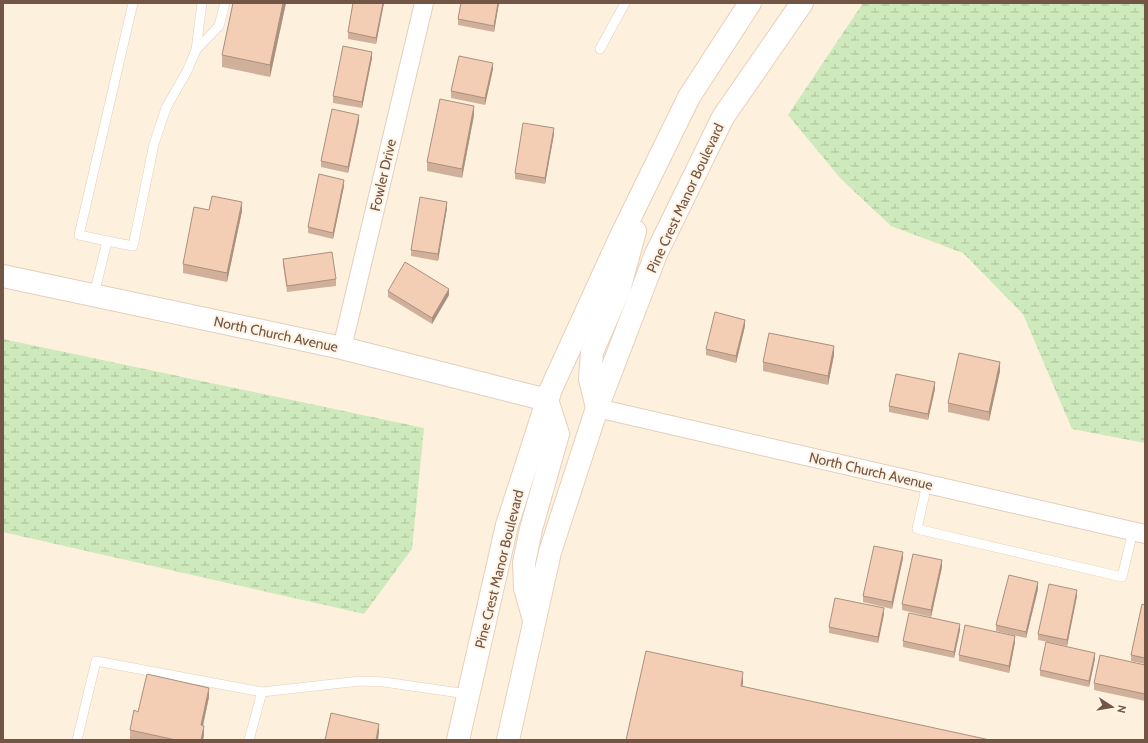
<svg xmlns="http://www.w3.org/2000/svg" width="1148" height="743" viewBox="0 0 1148 743" font-family="Cabin,sans-serif">
<style>
.wetland{fill:url(#wetland-marsh)}
.lines{fill:none;stroke-linecap:round;stroke-linejoin:round}
.service-casing{stroke:#e3cebc;stroke-width:10}
.minor-casing{stroke:#e3cebc;stroke-width:20}
.tertiary-casing{stroke:#e3cebc;stroke-width:24}
.secondary-casing{stroke:#e8cfb9;stroke-width:24}
.service{stroke:#fff;stroke-width:9}
.minor{stroke:#fff;stroke-width:18}
.tertiary{stroke:#fff;stroke-width:22}
.secondary{stroke:#fff;stroke-width:22}
.wall{fill:#d1b09b}
.shaded-wall{fill:#aa907e}
.building{fill:#f3cdb4;stroke:#aa907e}
.labels{text-anchor:middle;stroke-width:4;stroke-linejoin:round;paint-order:stroke}
.street-label{font-size:14px;fill:#735545;stroke:#fff4e4}
</style>
<defs>
<pattern id="wetland-marsh" width="20" height="14" patternUnits="userSpaceOnUse"><rect width="20" height="14" fill="#ceeabc"/><path d="M1 5h8M5 5V1M11 12h8M15 12V8" fill="none" stroke="#acc09b"/></pattern>
</defs>
<rect width="100%" height="100%" fill="#fdf1dd"/>
<g class="wetland">
<polygon points="863,3 1145,3 1145,443 1072,429 1023,314 963,253 891,226 841,179 788,115"/>
<polygon points="3,339 424,428 412,549 364,614 3,532"/>
</g>
<g class="lines">
<defs>
<g id="service">
<polyline points="600,49 625,3"/>
<polyline points="196,50 219,26 225,3"/>
<polyline points="107,241 79,235 133,3"/>
<polyline points="94,295 107,241 133,246 154,144 166,108 187,71 196,50 202,3"/>
<polyline points="927,484 917,529 1122,577 1133,531"/>
<polyline points="77,740 96,661 262,692"/>
<polyline points="249,740 262,692 360,681 384,682 467,694"/>
</g>
<g id="minor">
<polyline points="342,348 424,3"/>
<polyline points="597,408 1145,534"/>
</g>
<polyline id="tertiary" points="3,276 342,348 547,400"/>
<g id="secondary">
<polyline points="597,408 590,379 592,352 619,290 635,231"/>
<polyline points="534,620 525,588 524,563 531,529 558,434 547,400"/>
<polyline points="458,740 507,525 551,389 620,238 689,97 750,3"/>
<polyline points="508,740 550,552 597,408 656,254 723,117 802,3"/>
</g>
</defs>
<use href="#service" class="service-casing"/>
<use href="#minor" class="minor-casing"/>
<use href="#tertiary" class="tertiary-casing"/>
<use href="#secondary" class="secondary-casing"/>
<use href="#service" class="service"/>
<use href="#minor" class="minor"/>
<use href="#tertiary" class="tertiary"/>
<use href="#secondary" class="secondary"/>
</g>
<g class="wall">
<polygon points="233,3 286,3 270,77 222,67 222,55"/>
<polygon points="353,3 384,3 376,44 348,39 348,32"/>
<polygon points="461,3 499,3 494,32 458,25 458,19"/>
<polygon points="372,58 362,108 333,103 333,96"/>
<polygon points="493,69 485,105 451,98 451,91"/>
<polygon points="474,115 462,178 427,171 427,162"/>
<polygon points="359,121 348,173 321,167 321,161"/>
<polygon points="554,134 545,184 515,179 515,173"/>
<polygon points="344,186 333,239 308,233 308,227"/>
<polygon points="447,208 438,261 411,256 411,250"/>
<polygon points="209,210 242,211 227,282 183,273 183,264"/>
<polygon points="283,259 336,279 336,286 287,292 283,265"/>
<polygon points="388,291 449,295 432,324 388,297"/>
<polygon points="745,326 736,363 706,355 706,349"/>
<polygon points="834,355 828,385 763,371 763,362"/>
<polygon points="1000,371 989,421 948,412 948,403"/>
<polygon points="935,389 928,420 889,412 889,406"/>
<polygon points="903,558 892,609 863,602 863,596"/>
<polygon points="942,567 931,617 902,610 902,604"/>
<polygon points="1038,589 1026,638 996,631 996,625"/>
<polygon points="1077,596 1067,646 1038,640 1038,634"/>
<polygon points="1145,605 1145,664 1131,661 1131,655"/>
<polygon points="884,614 878,643 829,633 829,627"/>
<polygon points="960,630 954,658 903,647 903,641"/>
<polygon points="1015,642 1009,673 959,661 959,655"/>
<polygon points="1095,659 1089,687 1040,676 1040,670"/>
<polygon points="1145,665 1145,701 1094,690 1094,683"/>
<polygon points="209,697 203,726 204,735 203,740 136,740 130,739 130,730 138,712"/>
</g>
<g class="shaded-wall">
<polygon points="283,3 286,3 270,77 270,65"/>
<polygon points="383,3 384,3 376,44 376,38"/>
<polygon points="498,3 499,3 494,32 494,26"/>
<polygon points="372,52 372,58 362,108 362,102"/>
<polygon points="493,63 493,69 485,105 485,98"/>
<polygon points="474,106 474,115 462,178 462,169"/>
<polygon points="359,115 359,121 348,173 348,167"/>
<polygon points="554,128 554,134 545,184 545,178"/>
<polygon points="344,180 344,186 333,239 333,233"/>
<polygon points="242,202 242,211 227,282 227,273"/>
<polygon points="447,202 447,208 438,261 438,254"/>
<polygon points="449,289 449,295 432,324 432,318"/>
<polygon points="745,320 745,326 736,363 736,356"/>
<polygon points="834,346 834,355 828,385 828,376"/>
<polygon points="1000,362 1000,371 989,421 989,412"/>
<polygon points="935,382 935,389 928,420 928,414"/>
<polygon points="903,552 903,558 892,609 892,602"/>
<polygon points="942,560 942,567 931,617 931,610"/>
<polygon points="1038,582 1038,589 1026,638 1026,632"/>
<polygon points="1077,590 1077,596 1067,646 1067,640"/>
<polygon points="884,608 884,614 878,643 878,637"/>
<polygon points="960,624 960,630 954,658 954,652"/>
<polygon points="1015,636 1015,642 1009,673 1009,666"/>
<polygon points="1095,653 1095,659 1089,687 1089,681"/>
<polygon points="743,672 743,683 741,698 741,686"/>
<polygon points="209,688 209,697 201,734 201,725"/>
<polygon points="379,724 379,733 378,740 376,740"/>
<polygon points="204,726 204,735 203,740 201,740"/>
</g>
<g class="building">
<polygon points="233,3 283,3 270,65 222,55"/>
<polygon points="353,3 383,3 376,38 348,32"/>
<polygon points="461,3 498,3 494,26 458,19"/>
<polygon points="343,46 372,52 362,102 333,96"/>
<polygon points="459,56 493,63 485,98 451,91"/>
<polygon points="440,99 474,106 462,169 427,162"/>
<polygon points="332,109 359,115 348,167 321,161"/>
<polygon points="523,123 554,128 545,178 515,173"/>
<polygon points="319,174 344,180 333,233 308,227"/>
<polygon points="212,196 242,202 227,273 183,264 194,207 209,210"/>
<polygon points="420,197 447,202 438,254 411,250"/>
<polygon points="332,252 336,279 287,286 283,259"/>
<polygon points="405,262 449,289 432,318 388,291"/>
<polygon points="715,312 745,320 736,356 706,349"/>
<polygon points="769,333 834,346 828,376 763,362"/>
<polygon points="959,353 1000,362 989,412 948,403"/>
<polygon points="896,374 935,382 928,414 889,406"/>
<polygon points="874,546 903,552 892,602 863,596"/>
<polygon points="913,554 942,560 931,610 902,604"/>
<polygon points="1009,575 1038,582 1026,632 996,625"/>
<polygon points="1049,584 1077,590 1067,640 1038,634"/>
<polygon points="835,598 884,608 878,637 829,627"/>
<polygon points="1142,604 1145,605 1145,658 1131,655"/>
<polygon points="909,613 960,624 954,652 903,641"/>
<polygon points="965,625 1015,636 1009,666 959,655"/>
<polygon points="1046,642 1095,653 1089,681 1040,670"/>
<polygon points="646,651 743,672 741,686 990,740 626,740"/>
<polygon points="1100,655 1145,665 1145,694 1094,683"/>
<polygon points="147,674 209,688 201,725 204,726 201,740 176,740 130,730 134,710 138,712"/>
<polygon points="331,713 379,724 376,740 325,740"/>
</g>
<g class="labels">
<g class="street-label">
<text transform="translate(383 175) rotate(-77)" y="5">Fowler Drive</text>
<text transform="translate(685 198) rotate(-65)" y="5">Pine Crest Manor Boulevard</text>
<text transform="translate(276 334) rotate(12)" y="5">North Church Avenue</text>
<text transform="translate(871 471) rotate(13)" y="5">North Church Avenue</text>
<text transform="translate(499 569) rotate(-76)" y="5">Pine Crest Manor Boulevard</text>
</g>
</g>
<rect width="1148" height="743" fill="none" stroke="#735545" stroke-width="8"/>
<g transform="translate(1112 707) rotate(102)" stroke="#fff4e4" stroke-width="3" paint-order="stroke">
<path d="M0-3L7 15L0 10L-7 15Z" fill="#735545"/>
<text y="-6" font-size="11" font-weight="bold" text-anchor="middle" fill="#735545">N</text>
</g>
</svg>
